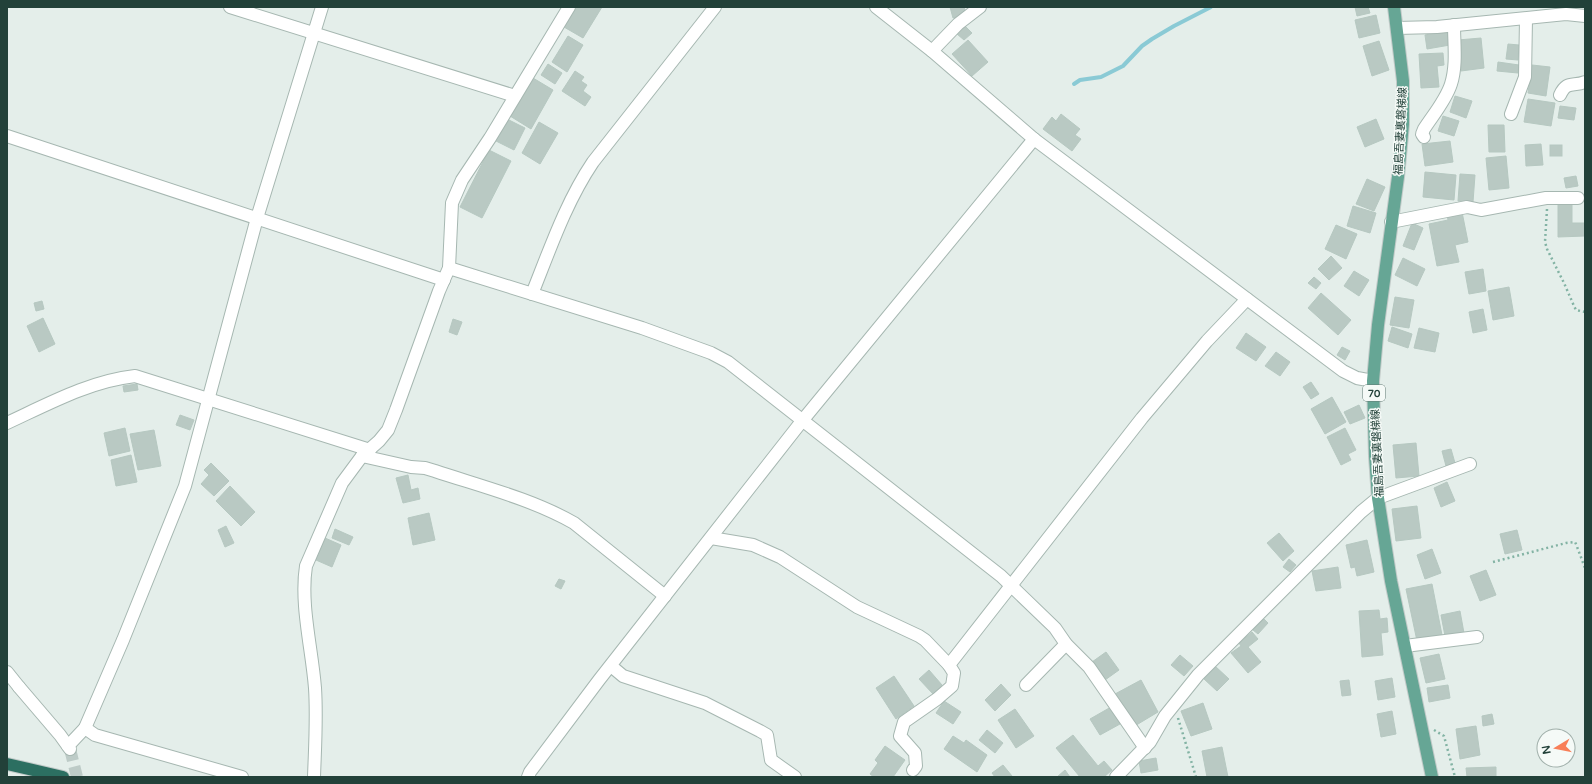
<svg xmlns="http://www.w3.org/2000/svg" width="1592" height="784" viewBox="0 0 1592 784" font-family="'Varela Round','Noto Sans JP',sans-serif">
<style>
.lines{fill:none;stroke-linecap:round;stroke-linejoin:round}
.stream{stroke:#8acad5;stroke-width:4}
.building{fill:#b9c9c3;stroke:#b6c8c1}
.tertiary-tunnel{stroke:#bdcbc7;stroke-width:12;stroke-dasharray:12 6;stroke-linecap:butt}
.minor-casing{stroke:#a6b7b1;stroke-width:14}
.tertiary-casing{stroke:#a6b7b1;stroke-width:14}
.primary-casing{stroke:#c1cac8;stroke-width:14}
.motorway-casing{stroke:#c1cac8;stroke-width:14}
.path{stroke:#83b3a4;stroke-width:2.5;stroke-dasharray:2 3;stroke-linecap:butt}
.minor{stroke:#fff;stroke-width:12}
.tertiary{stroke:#fff;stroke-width:12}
.primary{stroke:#66a695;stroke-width:12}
.motorway{stroke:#2c6f61;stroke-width:12}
.labels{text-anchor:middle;stroke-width:3;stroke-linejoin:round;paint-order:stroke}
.shield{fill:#f5faf7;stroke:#617872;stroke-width:1}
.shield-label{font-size:10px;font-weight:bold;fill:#224139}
.street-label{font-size:11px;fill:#224139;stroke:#f5faf7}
</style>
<rect width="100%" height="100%" fill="#e4eeea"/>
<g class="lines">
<polyline class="stream" points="1074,84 1080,80 1101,77 1123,66 1142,46 1152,39 1174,26 1211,7"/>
</g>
<g class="building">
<polygon points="577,7 602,7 583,38 564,27"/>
<polygon points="950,7 964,7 966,14 953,18"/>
<polygon points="1355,7 1368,7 1370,13 1357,16"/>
<polygon points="1376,15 1380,33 1359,38 1355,20"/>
<polygon points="965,26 972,33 964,40 957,34"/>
<polygon points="1447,31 1450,45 1427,49 1425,35"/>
<polygon points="568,36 583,45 567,72 552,62"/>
<polygon points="1481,38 1484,68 1461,71 1458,40"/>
<polygon points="968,40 988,62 972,76 952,54"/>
<polygon points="1379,41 1389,70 1372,76 1363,46"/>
<polygon points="1508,44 1519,45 1518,60 1506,59"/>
<polygon points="1443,53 1444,65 1437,66 1439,87 1421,88 1419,54"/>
<polygon points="1498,62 1519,65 1518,73 1497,71"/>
<polygon points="548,64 562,73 555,84 541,75"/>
<polygon points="1532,65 1550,67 1546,96 1528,93"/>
<polygon points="575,71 584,77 581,81 587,85 583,91 591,97 585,106 562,91"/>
<polygon points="533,78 553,90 531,129 510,116"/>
<polygon points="1455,96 1472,101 1466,118 1450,112"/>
<polygon points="1528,99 1555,103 1551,126 1524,122"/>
<polygon points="1560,106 1576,108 1574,120 1558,118"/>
<polygon points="1061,114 1080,129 1075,135 1081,139 1072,151 1043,129 1052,117 1056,121"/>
<polygon points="1443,116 1459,121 1454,136 1438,131"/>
<polygon points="505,118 525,128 514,150 494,140"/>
<polygon points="1376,119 1384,139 1365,147 1357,127"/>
<polygon points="539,122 558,133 540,164 522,153"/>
<polygon points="1488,125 1504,125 1505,152 1489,152"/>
<polygon points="1450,141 1453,162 1425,166 1422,144"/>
<polygon points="1541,144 1543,165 1526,166 1525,145"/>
<rect x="1550" y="145" width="12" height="11"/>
<polygon points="489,150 511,161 482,218 460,207"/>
<polygon points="1506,156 1509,188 1489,190 1486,158"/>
<polygon points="1425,172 1456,175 1454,200 1423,197"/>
<polygon points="1460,174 1475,175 1473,202 1458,201"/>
<polygon points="1576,176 1578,186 1566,188 1564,178"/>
<polygon points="1367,179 1385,187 1374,211 1356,204"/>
<polygon points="1558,203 1572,203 1572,223 1585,223 1585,236 1558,237"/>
<polygon points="1353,206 1376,213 1370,233 1347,226"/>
<polygon points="1462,212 1468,242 1455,245 1459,262 1437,266 1429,224 1448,220 1447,215"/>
<polygon points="1412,223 1423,228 1414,250 1403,246"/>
<polygon points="1336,225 1357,234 1346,259 1325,249"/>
<polygon points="1331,256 1342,268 1329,280 1318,269"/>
<polygon points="1403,258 1425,269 1417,286 1395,275"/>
<polygon points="1483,269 1486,291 1469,294 1465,272"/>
<polygon points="1354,271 1369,280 1359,296 1344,286"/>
<polygon points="1314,277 1321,283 1316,289 1308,283"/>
<polygon points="1509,287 1514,316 1493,320 1488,291"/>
<polygon points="1321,293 1351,320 1338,335 1308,308"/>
<polygon points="1395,297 1414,300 1409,328 1390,325"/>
<polygon points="42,301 44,309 36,311 34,303"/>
<polygon points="1483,309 1487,330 1473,333 1469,312"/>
<polygon points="43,318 55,344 39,352 27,326"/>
<polygon points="453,319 462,322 457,335 449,332"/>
<polygon points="1392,327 1412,334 1408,348 1388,341"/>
<polygon points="1419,328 1439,333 1435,352 1414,348"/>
<polygon points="1246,333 1266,347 1256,361 1236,348"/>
<polygon points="1342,347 1350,351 1345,360 1337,355"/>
<polygon points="1276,352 1290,362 1280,376 1265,366"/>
<polygon points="1311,382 1319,394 1311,399 1303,387"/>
<polygon points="137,384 138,390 124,392 123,386"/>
<polygon points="1332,397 1346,422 1325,434 1311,409"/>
<polygon points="1359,405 1365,418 1350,424 1344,412"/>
<polygon points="180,415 194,420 190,430 176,425"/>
<polygon points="125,428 130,451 109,456 104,433"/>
<polygon points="1345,428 1356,450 1348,454 1351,460 1341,465 1327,437"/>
<polygon points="154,430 161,466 138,470 130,434"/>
<polygon points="1416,443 1419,476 1396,478 1393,445"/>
<polygon points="1451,449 1455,463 1446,466 1442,451"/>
<polygon points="131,455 137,482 116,486 111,460"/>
<polygon points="211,463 229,481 214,496 201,484 209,475 204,470"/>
<polygon points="408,475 411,490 418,488 420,499 403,503 396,478"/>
<polygon points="1447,482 1455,501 1441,507 1434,488"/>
<polygon points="230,486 255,512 241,526 216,501"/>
<polygon points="1417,506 1421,538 1396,541 1392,509"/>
<polygon points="429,513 435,540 413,545 408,518"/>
<polygon points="226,526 234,543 225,547 218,530"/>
<polygon points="335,529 353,537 349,545 332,538"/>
<polygon points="1517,530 1522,550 1505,554 1500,534"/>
<polygon points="1279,533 1294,551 1283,561 1267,543"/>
<polygon points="325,538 341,545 332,567 316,560"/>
<polygon points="1367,540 1374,572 1357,576 1355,567 1351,568 1346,545"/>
<polygon points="1432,549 1441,573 1425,579 1417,555"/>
<polygon points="1289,559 1296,565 1290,572 1283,567"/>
<polygon points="1338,567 1341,588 1316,591 1312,571"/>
<polygon points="1486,570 1496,595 1480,601 1470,576"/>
<polygon points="559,579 565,581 561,589 555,586"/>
<polygon points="1432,584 1442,635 1417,641 1406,589"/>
<polygon points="1379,610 1380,619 1387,618 1388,632 1381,633 1383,655 1362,657 1359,611"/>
<polygon points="1460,611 1464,633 1445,636 1441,615"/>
<polygon points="1264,619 1268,623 1258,634 1253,630"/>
<polygon points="1252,632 1258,639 1248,647 1261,662 1248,673 1231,653 1241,646 1239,643"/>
<polygon points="1106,652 1119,670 1105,680 1092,662"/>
<polygon points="1439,654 1445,679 1426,683 1420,658"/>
<polygon points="1180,655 1193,666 1184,676 1171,665"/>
<polygon points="1215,666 1229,679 1217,691 1204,679"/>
<polygon points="929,670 942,685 933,694 919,679"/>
<polygon points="894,676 914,706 896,719 876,688"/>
<polygon points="1392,678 1395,697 1378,700 1375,681"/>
<polygon points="1141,680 1158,712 1133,727 1115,694"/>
<polygon points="1349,680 1351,695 1342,696 1340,681"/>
<polygon points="1001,684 1011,695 995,711 985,700"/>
<polygon points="1448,685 1450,698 1429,702 1427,688"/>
<polygon points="944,701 961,712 953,724 936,713"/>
<polygon points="1203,703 1212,729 1191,736 1181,711"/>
<polygon points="1111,707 1120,724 1100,735 1090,719"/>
<polygon points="1015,709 1034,736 1016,748 998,720"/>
<polygon points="1392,711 1396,734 1381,737 1377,714"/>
<polygon points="1492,714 1494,724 1483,726 1482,716"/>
<polygon points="1476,726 1480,755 1460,759 1456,729"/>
<polygon points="987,730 1003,743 995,753 979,740"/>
<polygon points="1073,735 1098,766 1104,761 1112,770 1104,777 1080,777 1056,748"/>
<polygon points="953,736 964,743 966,740 987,755 977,772 944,749"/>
<polygon points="885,746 905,760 893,777 874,777 870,774 878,763 875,760"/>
<polygon points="1222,747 1228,777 1207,777 1202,751"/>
<polygon points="1156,758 1158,770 1141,773 1139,761"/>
<polygon points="1003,765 1012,776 995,777 992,773"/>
<polygon points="1496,767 1496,777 1467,777 1466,768"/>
<polygon points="1065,770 1070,777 1057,777"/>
</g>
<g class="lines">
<polyline class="tertiary-tunnel" points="70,749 77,777"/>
<defs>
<g id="minor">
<polyline points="230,7 515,96"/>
<polyline points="876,7 932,51 1034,139 1343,371 1357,378 1373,381"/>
<polyline points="1397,28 1437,27 1566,14 1585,16"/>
<polyline points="932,51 958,24 980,7"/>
<path d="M 1560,95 C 1567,80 1573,87 1585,82"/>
<polyline points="1511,114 1525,77 1526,19"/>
<polyline points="7,136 444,280"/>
<path d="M 1424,137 L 1422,134 L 1424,129 C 1433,115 1446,100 1451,84 C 1457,65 1454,44 1454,25"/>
<polyline points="1391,222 1467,207 1481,210 1546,198 1578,198"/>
<polyline points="449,268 642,328 711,353 728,362 1001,576 1055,628 1066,644 1089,667 1145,748"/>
<path d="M 532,294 C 550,249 566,202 593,162 L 715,7"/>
<path d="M 7,423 C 48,404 90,381 135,376 L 370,450"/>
<path d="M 362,456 L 411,467 L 425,468 L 435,471 C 480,486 532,499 574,523 L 665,596"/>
<polyline points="711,538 753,545 780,557 857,607 919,636 925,640 949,665"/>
<polyline points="1405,646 1477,637"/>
<polyline points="611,666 623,676 705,703 760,731 767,735 771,760 795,777"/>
<polyline points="7,672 19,687"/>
<polyline points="1026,685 1066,644"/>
<polyline points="85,728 95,735 242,777"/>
<polyline points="68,746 85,728 123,640 185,486 257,218 322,7"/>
<polyline points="913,770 916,766 915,753 900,736 904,722 937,699 952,686 954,673 949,665 1142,418 1207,341 1247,299"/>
<path d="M 314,777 C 315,747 317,718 315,688 C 312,649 300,604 306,566 L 342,483 L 362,456 L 379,441 L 388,430 L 396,410 L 439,291 L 449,268 L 452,203 L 462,180 L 490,138 L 569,7"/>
<polyline points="528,777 530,772 599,680 802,421 1034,139"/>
<polyline points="1116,777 1150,742 1165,716 1198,675 1361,512 1378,498 1470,464"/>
</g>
<polyline id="tertiary" points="19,687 60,735 70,749"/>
<polyline id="primary" points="1394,7 1403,81 1403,124 1398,177 1378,325 1373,381 1375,456 1378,498 1391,581 1432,777"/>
<polyline id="motorway" points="7,764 63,777"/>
</defs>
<use href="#minor" class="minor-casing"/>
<use href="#tertiary" class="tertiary-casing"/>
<use href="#primary" class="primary-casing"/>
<use href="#motorway" class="motorway-casing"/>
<g class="path">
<polyline points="1547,209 1545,242 1547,249 1564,283 1574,306 1576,310 1585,312"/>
<polyline points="1493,562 1566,543 1575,542 1576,544 1585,568"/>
<polyline points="1178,718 1196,777"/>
<polyline points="1434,730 1444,736 1455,777"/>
</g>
<use href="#minor" class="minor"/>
<use href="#tertiary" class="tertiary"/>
<use href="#primary" class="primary"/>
<use href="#motorway" class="motorway"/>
</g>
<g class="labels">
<rect class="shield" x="1363" y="385" width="22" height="16" rx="3"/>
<g class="shield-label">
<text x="1374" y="397">70</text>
</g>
<g class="street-label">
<text transform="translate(1400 131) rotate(-87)" y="4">福島吾妻裏磐梯線</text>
<text transform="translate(1377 453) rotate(-93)" y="4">福島吾妻裏磐梯線</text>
</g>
</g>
<rect width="1592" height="784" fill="none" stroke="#224139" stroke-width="16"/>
<g transform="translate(1556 748) rotate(260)"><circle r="19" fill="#f5faf7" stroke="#a1b0ab"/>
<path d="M0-3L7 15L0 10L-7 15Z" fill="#f87f58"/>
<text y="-6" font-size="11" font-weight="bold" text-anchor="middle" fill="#224139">N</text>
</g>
</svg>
